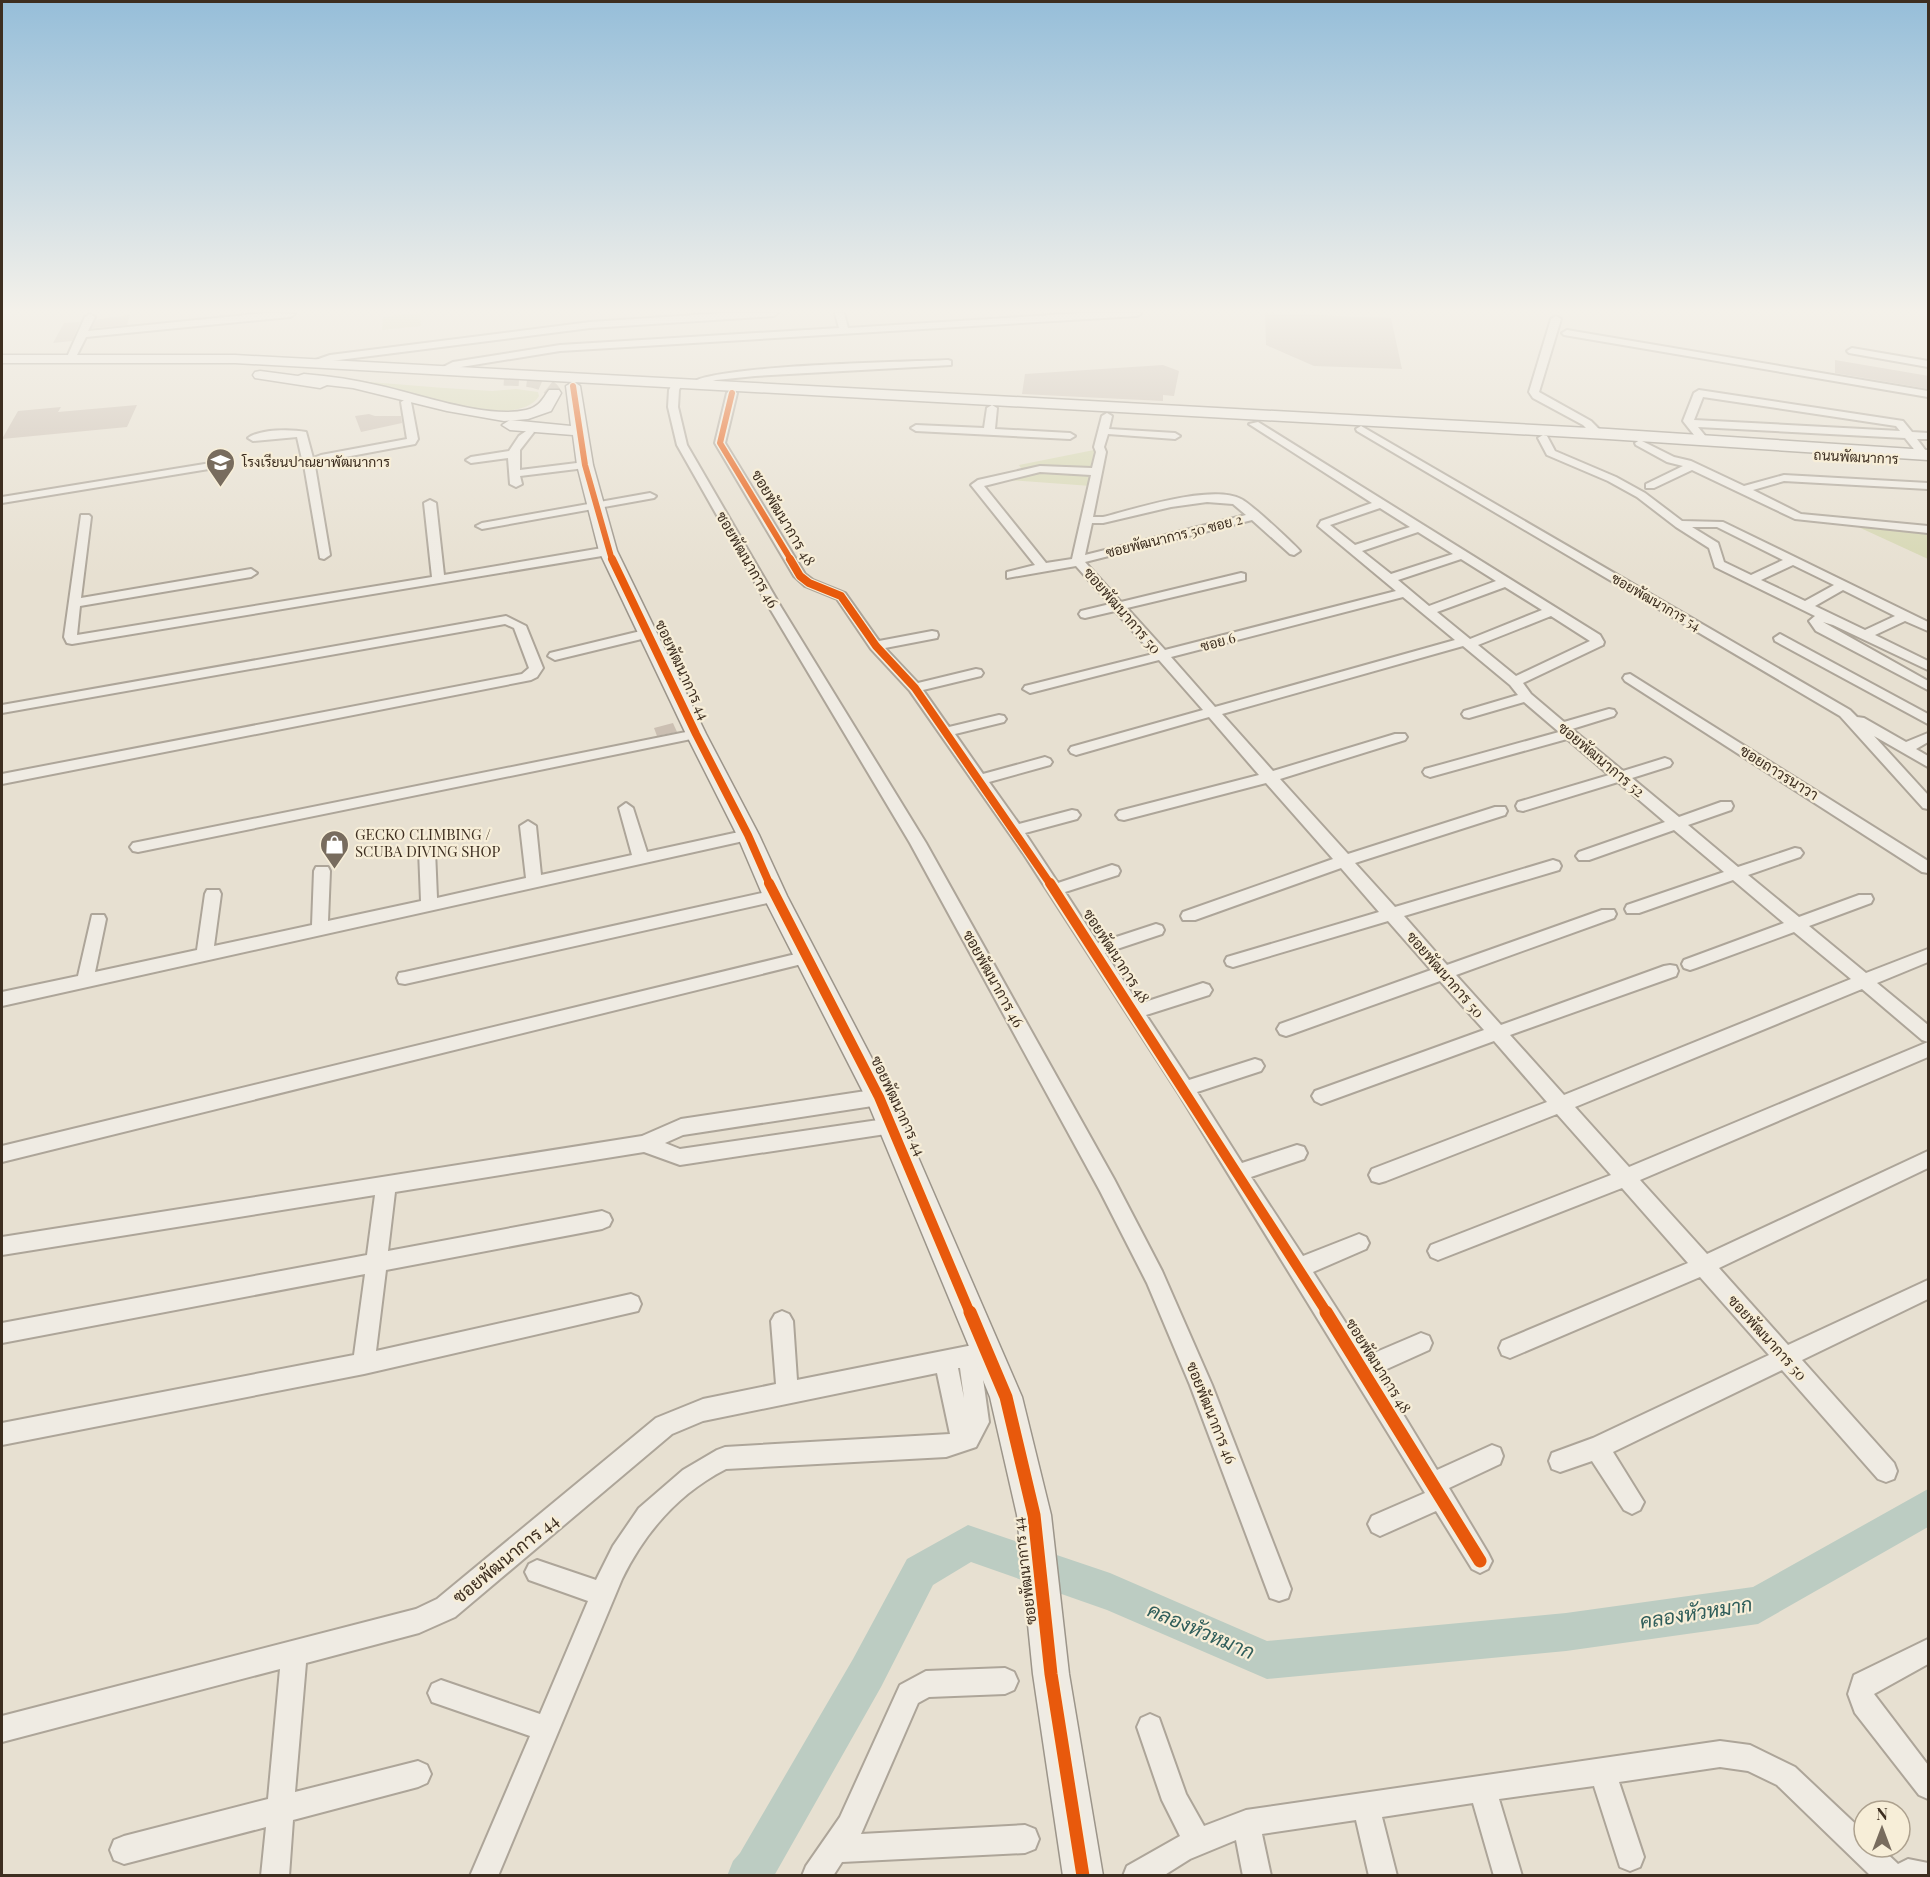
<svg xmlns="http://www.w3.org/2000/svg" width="1930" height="1877" viewBox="0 0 1930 1877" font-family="'Playfair Display',Sarabun,serif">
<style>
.green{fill:#d6d7b3}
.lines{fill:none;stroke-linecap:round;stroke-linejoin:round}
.river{fill:#bcccc2;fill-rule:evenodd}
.building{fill:#cbbfb2}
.secondary-tunnel{stroke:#c5bcae;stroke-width:15;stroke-dasharray:15 8;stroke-linecap:butt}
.street-casing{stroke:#ada599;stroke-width:4}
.secondary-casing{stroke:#9c958a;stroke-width:3}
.street{fill:#efebe3;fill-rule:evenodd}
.secondary{fill:#efebe3;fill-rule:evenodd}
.cycleway-far3-casing{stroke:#f7eed8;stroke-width:8}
.cycleway-far2-casing{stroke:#f7eed8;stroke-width:10}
.cycleway-far1-casing{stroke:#f7eed8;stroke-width:14}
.cycleway-casing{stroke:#f7eed8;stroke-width:16}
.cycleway-far3{stroke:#e8590c;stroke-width:6}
.cycleway-far2{stroke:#e8590c;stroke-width:8}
.cycleway-far1{stroke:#e8590c;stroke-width:10}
.cycleway{stroke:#e8590c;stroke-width:13}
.labels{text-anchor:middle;stroke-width:4.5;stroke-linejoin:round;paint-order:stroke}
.far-street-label{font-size:14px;fill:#3d2e20;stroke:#f7eed8}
.far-poi-label{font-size:14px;fill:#3d2e20;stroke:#f7eed8;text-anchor:start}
.street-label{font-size:15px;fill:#3d2e20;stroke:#f7eed8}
.poi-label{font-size:15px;fill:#3d2e20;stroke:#f7eed8;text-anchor:start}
.near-street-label{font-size:18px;fill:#3d2e20;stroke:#f7eed8}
.near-water-label{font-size:20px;font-style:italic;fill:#2f5d5a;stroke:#f7eed8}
</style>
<rect width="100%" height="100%" fill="#e7e0d1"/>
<g class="green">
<polygon points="420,313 421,326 382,330 383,317"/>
<path d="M 357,381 L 444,388 L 492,391 L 516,389 L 538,392 L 539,396 C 516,434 393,389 357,381 Z"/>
<polygon points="1094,450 1098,454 1091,486 1008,480 1023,471 1019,465"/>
<polygon points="1854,525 1928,532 1928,559"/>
</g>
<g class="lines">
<polygon class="river" points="1928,1489 1928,1527 1758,1624 1566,1651 1267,1679 1107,1610 971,1562 933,1585 881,1687 774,1876 727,1876 733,1861 740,1853 853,1659 907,1559 968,1525 1110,1573 1267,1641 1566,1613 1753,1587"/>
</g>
<g class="building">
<polygon points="1265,313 1391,318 1402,369 1314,366 1266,345"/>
<polygon points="130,315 127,325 92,328 96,320 100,319"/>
<polygon points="80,322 72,341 53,343 64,323"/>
<polygon points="1835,360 1929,376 1929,389 1835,373"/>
<polygon points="1163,365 1179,371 1174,396 1163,395 1163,401 1022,394 1025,374"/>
<polygon points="137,405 127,427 2,439 18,411 61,407 58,412"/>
<polygon points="369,414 375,416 401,416 402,423 361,432 355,416"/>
<polygon points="673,723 677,732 657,736 654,728"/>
</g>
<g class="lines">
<path class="secondary-tunnel" d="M 504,378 C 522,379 543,377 554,393"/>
<defs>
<g id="street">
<polygon points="267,313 295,314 290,317 86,337 75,359 67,357 85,317 90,314 95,317 88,331"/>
<polygon points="725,313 778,313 774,316 590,328 331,361 312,366 307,363 330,355 590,322"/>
<polygon points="835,313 844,313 848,328 1084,313 1141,313 1137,316 560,351 455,368 442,373 437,370 453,362 560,345 839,328"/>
<polygon points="1556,316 1561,319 1539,392 1591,421 1602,432 1602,436 1594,436 1583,425 1533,398 1529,392 1551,319"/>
<polygon points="1567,330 1928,391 1928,397 1564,335 1562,333"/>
<polygon points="1852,348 1928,361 1928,367 1849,353 1847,351"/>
<path d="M 948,360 L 951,361 L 951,365 L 755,376 L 716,380 L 696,386 L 691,383 C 714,365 906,362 948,360 Z"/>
<polygon points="674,380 683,382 679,390 678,407 687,445 781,607 926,843 1114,1179 1162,1271 1212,1385 1291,1589 1288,1598 1279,1601 1270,1598 1190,1385 1147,1283 1100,1191 910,843 769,607 677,445 668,407 669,390"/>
<polygon points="732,390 737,393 725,443 805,574 813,580 845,593 879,641 932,631 937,632 938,635 937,638 885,648 918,683 976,669 981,670 983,673 981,676 923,690 949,727 999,715 1004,716 1006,719 1004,722 955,734 983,774 1045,757 1050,759 1052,762 1050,765 989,782 1019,824 1072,810 1077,811 1080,815 1077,819 1025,833 1058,883 1112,865 1118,867 1120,871 1118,875 1065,892 1098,943 1156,924 1162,926 1164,930 1162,934 1105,953 1139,1004 1203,983 1209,985 1212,990 1209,995 1146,1015 1189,1080 1255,1059 1261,1061 1264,1066 1261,1071 1197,1092 1242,1163 1297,1145 1304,1147 1307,1153 1304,1159 1251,1177 1303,1256 1359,1234 1366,1237 1369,1243 1366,1249 1313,1272 1367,1356 1421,1333 1429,1336 1432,1343 1429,1350 1378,1373 1437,1470 1492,1445 1500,1448 1503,1456 1500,1464 1449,1488 1488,1553 1492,1561 1488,1569 1480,1573 1472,1569 1436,1511 1380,1536 1372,1532 1368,1524 1372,1516 1425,1493 1179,1094 1023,853 910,691 871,649 837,599 805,586 794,576 715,443 727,393"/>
<path d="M 1699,390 L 1903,421 L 1912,432 L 1928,433 L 1928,439 L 1917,439 L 1926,451 L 1925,453 L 1917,453 L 1905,438 L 1698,427 L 1707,438 L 1702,441 L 1698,440 L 1683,421 L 1694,393 ZM 1703,397 L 1896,426 L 1900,431 L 1694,420 Z"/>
<path d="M 406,399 L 411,402 L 418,439 L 415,444 L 324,461 L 315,466 L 330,555 L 324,559 L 320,558 L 304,465 L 305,463 L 302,459 L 297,437 L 253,441 L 248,438 C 260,429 291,429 306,432 L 313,458 L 321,455 L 407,439 L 401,402 Z"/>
<polygon points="992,405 997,408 995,429 1070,433 1075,436 1070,439 916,431 911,428 916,425 984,428 987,408"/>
<path d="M 1107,413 L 1112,416 L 1109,429 L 1175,433 L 1180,436 L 1175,439 L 1108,434 L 1104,447 L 1106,452 L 1093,517 L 1103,517 C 1135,509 1211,484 1241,499 C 1250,503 1292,542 1300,551 L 1294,555 L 1290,554 L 1252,520 L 1085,562 L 1121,602 L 1241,573 L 1245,574 L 1245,580 L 1127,608 L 1165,650 L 1396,591 L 1318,526 L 1321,521 L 1372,503 L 1249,424 L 1258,422 L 1600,635 L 1604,642 L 1603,645 L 1523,683 L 1531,694 L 1564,722 L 1609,709 L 1614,710 L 1616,713 L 1614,716 L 1572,729 L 1623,771 L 1665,758 L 1670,760 L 1672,763 L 1670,766 L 1632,778 L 1679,817 L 1721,802 L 1731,802 L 1733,806 L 1731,810 L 1688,825 L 1738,867 L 1795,848 L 1800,849 L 1803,853 L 1800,857 L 1748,875 L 1799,917 L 1859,895 L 1871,895 L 1873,899 L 1871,903 L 1809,926 L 1866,973 L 1928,949 L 1928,962 L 1877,983 L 1928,1025 L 1928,1057 L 1640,1180 L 1707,1254 L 1928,1151 L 1928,1168 L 1719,1268 L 1788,1345 L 1928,1280 L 1928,1299 L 1802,1360 L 1894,1463 L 1897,1471 L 1894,1479 L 1886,1482 L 1878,1479 L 1782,1370 L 1613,1452 L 1644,1502 L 1640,1510 L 1632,1514 L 1624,1510 L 1592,1461 L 1560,1472 L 1552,1469 L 1549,1461 L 1552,1453 L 1593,1438 L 1769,1355 L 1700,1277 L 1510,1358 L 1502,1355 L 1499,1348 L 1502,1341 L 1688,1263 L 1622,1188 L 1438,1260 L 1431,1257 L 1428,1251 L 1431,1245 L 1611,1175 L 1557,1114 L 1386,1181 L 1379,1183 L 1372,1181 L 1369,1175 L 1372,1169 L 1547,1102 L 1494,1041 L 1321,1104 L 1315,1101 L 1312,1096 L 1315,1091 L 1484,1030 L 1440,981 L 1292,1034 L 1286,1036 L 1280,1034 L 1277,1029 L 1280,1024 L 1431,970 L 1388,921 L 1233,967 L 1227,965 L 1225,961 L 1227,957 L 1379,912 L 1341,868 L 1195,920 L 1183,920 L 1181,916 L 1183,912 L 1333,859 L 1266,783 L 1124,820 L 1119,819 L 1116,815 L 1119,811 L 1259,775 L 1209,717 L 1076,755 L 1071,753 L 1069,750 L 1071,747 L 1203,710 L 1159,660 L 1030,693 L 1023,689 L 1025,686 L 1153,654 L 1115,611 L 1085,618 L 1081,617 L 1079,614 L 1081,611 L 1110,604 L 1076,566 L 1007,578 L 1007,572 L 1035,565 L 971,485 L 978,480 L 1040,466 L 1092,468 L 1096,452 L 1094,447 L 1102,416 ZM 1040,472 L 1091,475 L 1072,559 L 1046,563 L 984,486 ZM 1207,502 L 1233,504 L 1246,515 L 1085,555 L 1092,523 L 1103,523 L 1171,507 ZM 1380,508 L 1410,527 L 1355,545 L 1330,525 ZM 1418,532 L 1453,554 L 1391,574 L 1362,551 ZM 1461,559 L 1496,581 L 1429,606 L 1398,580 ZM 1505,587 L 1542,610 L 1470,639 L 1437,612 ZM 1403,597 L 1455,640 L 1215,707 L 1171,657 ZM 1551,616 L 1590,641 L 1516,676 L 1478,645 ZM 1463,646 L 1510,685 L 1518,695 L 1464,711 L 1462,714 L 1464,717 L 1469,718 L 1524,702 L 1559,732 L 1425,769 L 1423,772 L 1425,775 L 1430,777 L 1567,739 L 1609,775 L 1518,802 L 1516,806 L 1518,810 L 1523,811 L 1618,782 L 1665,822 L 1579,852 L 1576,856 L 1579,860 L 1589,860 L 1674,830 L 1724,872 L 1627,905 L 1625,909 L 1627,913 L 1639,913 L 1733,880 L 1784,923 L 1684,960 L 1682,964 L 1684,968 L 1690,970 L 1696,968 L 1794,932 L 1851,979 L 1564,1095 L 1510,1035 L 1676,976 L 1678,971 L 1676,966 L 1670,965 L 1664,966 L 1501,1025 L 1456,975 L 1614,918 L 1616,914 L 1614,910 L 1602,910 L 1447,965 L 1404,916 L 1559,870 L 1561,866 L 1559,862 L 1553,860 L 1395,907 L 1355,863 L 1505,815 L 1507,811 L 1505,807 L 1495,807 L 1348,854 L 1280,779 L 1405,740 L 1407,737 L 1405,734 L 1395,734 L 1273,771 L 1222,714 ZM 1862,989 L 1922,1040 L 1928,1042 L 1629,1167 L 1575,1107 Z"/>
<polygon points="1361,426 1850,710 1857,717 1864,718 1906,742 1928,733 1928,742 1916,749 1928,756 1928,767 1874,736 1928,795 1928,809 1923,808 1840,716 1357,431 1356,429"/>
<polygon points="529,429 534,432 520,450 520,470 585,462 590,465 585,468 520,476 522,484 516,487 510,484 508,458 471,463 466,460 471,457 509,451 519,436"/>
<path d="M 1543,435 L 1547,436 L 1555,451 L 1616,477 L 1645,493 L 1682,521 L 1723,522 L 1928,622 L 1928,631 L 1905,621 L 1875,635 L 1928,661 L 1928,670 L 1833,625 L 1823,622 L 1928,681 L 1928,690 L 1816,631 L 1809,621 L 1815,616 L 1715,567 L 1709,548 L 1676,527 L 1637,497 L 1608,481 L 1547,455 L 1538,438 ZM 1692,527 L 1717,527 L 1783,560 L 1751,575 L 1724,562 L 1718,543 ZM 1793,565 L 1834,585 L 1805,601 L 1761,580 ZM 1843,590 L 1895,616 L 1865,630 L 1815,606 Z"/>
<polygon points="1640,440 1674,457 1691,461 1744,486 1784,475 1928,483 1928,489 1784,481 1753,490 1801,514 1928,526 1928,533 1795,519 1692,470 1654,488 1646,488 1646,484 1683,466 1667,462 1636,445 1635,443"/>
<polygon points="223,461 228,464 227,466 2,503 2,497"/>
<polygon points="650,493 656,496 654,498 482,529 476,526 482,523"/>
<polygon points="430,500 436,503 444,575 608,547 614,551 608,555 72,644 67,643 64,637 81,515 89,515 91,517 81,598 251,569 257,573 251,577 80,606 77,635 432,577 424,503"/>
<polygon points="506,616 526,626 543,668 537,677 531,680 2,784 2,774 522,674 529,668 514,628 505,624 2,713 2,705"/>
<polygon points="649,629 654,630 655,633 654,636 555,660 548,656 550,653"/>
<polygon points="1780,634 1928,714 1928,724 1775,641 1774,638"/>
<polygon points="1630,674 1928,861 1928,873 1922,872 1625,681 1623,678 1625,675"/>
<polygon points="696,730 701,731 703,734 701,737 138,852 133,851 130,847 133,843 138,842"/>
<polygon points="626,803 633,808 647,852 748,830 756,835 748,840 2,1006 2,992 78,976 92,915 104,915 106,919 95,972 197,950 205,894 207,890 219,890 221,894 214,946 312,925 314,871 316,867 328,867 330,871 328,921 421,901 419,850 422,846 432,846 435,850 437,898 526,878 520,826 528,821 536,826 541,875 632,855 619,808"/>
<polygon points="775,890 781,892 783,896 781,900 405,984 399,983 397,978 399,973 405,972"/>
<polygon points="808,951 814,953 816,957 814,961 2,1162 2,1146"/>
<polygon points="879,1089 885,1092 888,1097 885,1102 879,1105 683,1135 665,1143 680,1149 892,1118 899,1120 901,1126 899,1132 680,1165 644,1152 395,1192 388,1251 602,1211 609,1214 612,1220 609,1226 602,1229 386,1270 376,1351 631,1294 638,1297 641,1304 638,1311 364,1374 2,1445 2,1423 354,1355 365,1274 2,1343 2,1323 367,1255 375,1195 2,1255 2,1237 642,1136 681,1119"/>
<path d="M 782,1311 L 789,1314 L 793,1321 L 797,1380 L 988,1342 L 996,1345 L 999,1352 L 996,1359 L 981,1364 L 989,1422 L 976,1447 L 946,1457 L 726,1469 C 679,1493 645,1532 622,1579 L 498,1876 L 470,1876 L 530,1736 L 432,1702 L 428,1693 L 432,1684 L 441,1680 L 540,1714 L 588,1601 L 529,1580 L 525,1572 L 529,1564 L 537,1560 L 596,1580 L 613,1546 L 639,1508 L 683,1470 L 717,1450 L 725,1447 L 950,1434 L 937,1373 L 703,1421 L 672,1434 L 455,1617 L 419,1633 L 306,1663 L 295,1792 L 418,1761 L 427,1765 L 431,1774 L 427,1783 L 418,1787 L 293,1820 L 289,1876 L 261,1876 L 266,1827 L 124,1864 L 114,1860 L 110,1850 L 114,1840 L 124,1836 L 268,1799 L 280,1669 L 2,1742 L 2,1716 L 416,1609 L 437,1599 L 656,1418 L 703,1399 L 776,1384 L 771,1321 L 775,1314 ZM 958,1368 L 960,1368 L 964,1398 Z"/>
<polygon points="1928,1639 1928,1664 1874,1694 1928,1765 1928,1799 1919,1795 1855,1713 1848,1694 1854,1675"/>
<polygon points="1005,1668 1014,1672 1018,1681 1014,1690 1005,1694 929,1697 918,1703 861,1834 1025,1825 1035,1829 1039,1839 1035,1849 1025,1853 842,1862 833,1876 802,1876 806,1866 840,1817 900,1685 926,1671"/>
<polygon points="1150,1714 1159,1718 1186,1794 1204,1826 1246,1810 1720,1741 1750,1745 1795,1767 1864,1832 1864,1847 1880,1847 1898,1864 1908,1859 1928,1863 1928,1876 1871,1876 1777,1785 1748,1771 1720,1767 1619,1782 1644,1857 1640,1867 1630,1871 1620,1867 1594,1786 1499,1799 1522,1876 1494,1876 1473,1803 1382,1817 1397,1876 1369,1876 1356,1820 1262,1834 1271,1876 1243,1876 1236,1840 1190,1859 1163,1876 1123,1876 1127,1866 1180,1836 1162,1800 1137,1727 1141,1718"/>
</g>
<g id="secondary">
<polygon points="2,355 235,355 1608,429 1928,450 1928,460 1608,439 574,382 580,386 593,465 617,551 706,734 759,835 787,896 892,1097 1022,1397 1051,1515 1069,1674 1103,1876 1063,1876 1033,1674 1017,1515 990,1397 866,1098 763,896 737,835 686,734 599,551 577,465 573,435 510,430 502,425 510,420 571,426 566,386 573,382 235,363 2,363"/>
<path d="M 260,371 L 298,376 L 304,374 C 330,376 356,380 381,386 C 421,395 487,419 526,410 C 539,407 542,400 549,390 L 559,390 L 561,393 L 551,411 L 528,419 L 504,421 L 447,411 L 353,388 L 327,385 L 320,388 L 255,378 L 253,375 L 255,372 Z"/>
</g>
</defs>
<use href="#street" class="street-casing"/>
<use href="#secondary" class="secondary-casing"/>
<use href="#street" class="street"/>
<use href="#secondary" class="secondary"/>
<defs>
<g id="cycleway-far3">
<polyline points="573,386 585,465 612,560"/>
<polyline points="732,393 720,443 791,560"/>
</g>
<g id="cycleway-far2">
<polyline points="612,559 696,734 748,835 770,885"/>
<polyline points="790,559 800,576 809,583 841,596 876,646 915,688 1051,885"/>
</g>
<g id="cycleway-far1">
<polyline points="769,883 879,1097 970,1313"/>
<polyline points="1050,883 1327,1313"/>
</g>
<g id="cycleway">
<polyline points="970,1312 1006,1397 1034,1515 1051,1674 1083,1876"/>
<polyline points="1326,1312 1480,1561"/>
</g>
</defs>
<use href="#cycleway-far3" class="cycleway-far3-casing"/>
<use href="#cycleway-far2" class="cycleway-far2-casing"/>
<use href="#cycleway-far1" class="cycleway-far1-casing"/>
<use href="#cycleway" class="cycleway-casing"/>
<use href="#cycleway-far3" class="cycleway-far3"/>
<use href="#cycleway-far2" class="cycleway-far2"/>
<use href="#cycleway-far1" class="cycleway-far1"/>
<use href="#cycleway" class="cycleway"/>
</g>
<linearGradient id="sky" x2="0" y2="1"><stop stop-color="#96bed9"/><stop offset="0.54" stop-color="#f4f1ea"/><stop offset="1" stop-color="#f4f1ea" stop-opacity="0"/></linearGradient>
<rect width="1930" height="576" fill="url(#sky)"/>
<defs>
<symbol id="school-pin" viewBox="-11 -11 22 30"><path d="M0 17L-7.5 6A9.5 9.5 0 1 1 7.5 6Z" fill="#786c5e" stroke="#f7eed8"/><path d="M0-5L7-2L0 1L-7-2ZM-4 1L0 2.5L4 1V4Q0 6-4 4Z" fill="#fff"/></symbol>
<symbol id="shop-pin" viewBox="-11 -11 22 30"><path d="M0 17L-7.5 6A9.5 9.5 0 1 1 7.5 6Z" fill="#786c5e" stroke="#f7eed8"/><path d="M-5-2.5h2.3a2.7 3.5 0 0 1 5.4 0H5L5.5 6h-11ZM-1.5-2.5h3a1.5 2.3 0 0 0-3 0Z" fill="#fff"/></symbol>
</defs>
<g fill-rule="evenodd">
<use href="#school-pin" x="204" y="446" width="33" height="45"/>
<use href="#shop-pin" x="318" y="828" width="33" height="45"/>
</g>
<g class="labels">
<g class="far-street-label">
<text transform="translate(1856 457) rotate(3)" y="5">ถนนพัฒนาการ</text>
<text transform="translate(1174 536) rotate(-14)" y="5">ซอยพัฒนาการ 50 ซอย 2</text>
<text transform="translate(1656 602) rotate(30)" y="5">ซอยพัฒนาการ 54</text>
<text transform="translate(1218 642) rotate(-15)" y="5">ซอย 6</text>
</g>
<g class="far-poi-label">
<text x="242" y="467">โรงเรียนปาณยาพัฒนาการ</text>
</g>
<g class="street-label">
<text transform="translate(783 518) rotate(59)" y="5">ซอยพัฒนาการ 48</text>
<text transform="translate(747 560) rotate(60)" y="5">ซอยพัฒนาการ 46</text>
<text transform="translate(1122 611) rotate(49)" y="5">ซอยพัฒนาการ 50</text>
<text transform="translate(682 670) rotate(65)" y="5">ซอยพัฒนาการ 44</text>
<text transform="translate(1601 760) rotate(40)" y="5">ซอยพัฒนาการ 52</text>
<text transform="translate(1779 773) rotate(32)" y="5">ซอยถาวรนาวา</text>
<text transform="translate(1116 956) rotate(57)" y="5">ซอยพัฒนาการ 48</text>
<text transform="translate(1445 975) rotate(49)" y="5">ซอยพัฒนาการ 50</text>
<text transform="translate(993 979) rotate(61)" y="5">ซอยพัฒนาการ 46</text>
<text transform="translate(898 1106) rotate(65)" y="5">ซอยพัฒนาการ 44</text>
<text transform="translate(1767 1338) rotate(48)" y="5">ซอยพัฒนาการ 50</text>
<text transform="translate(1378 1366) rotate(58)" y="5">ซอยพัฒนาการ 48</text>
<text transform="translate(1211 1413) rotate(68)" y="5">ซอยพัฒนาการ 46</text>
<text transform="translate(1025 1571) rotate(-97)" y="5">ซอยพัฒนาการ 44</text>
</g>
<g class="poi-label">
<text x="355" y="840">GECKO CLIMBING /<tspan x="355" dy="17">SCUBA DIVING SHOP</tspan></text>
</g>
<g class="near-street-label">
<text transform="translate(506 1559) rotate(-39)" y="6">ซอยพัฒนาการ 44</text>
</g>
<g class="near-water-label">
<text transform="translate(1696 1613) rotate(-9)" y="7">คลองหัวหมาก</text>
<text transform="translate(1201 1631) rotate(23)" y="7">คลองหัวหมาก</text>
</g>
</g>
<rect width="1930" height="1877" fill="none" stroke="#3d2e20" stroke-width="6"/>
<g transform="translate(1882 1829)"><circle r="28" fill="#f7eed8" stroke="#ada18e" stroke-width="1.5"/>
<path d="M0-4.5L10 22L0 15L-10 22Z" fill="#786c5e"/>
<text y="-9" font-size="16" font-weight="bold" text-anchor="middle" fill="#3d2e20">N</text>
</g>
</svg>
